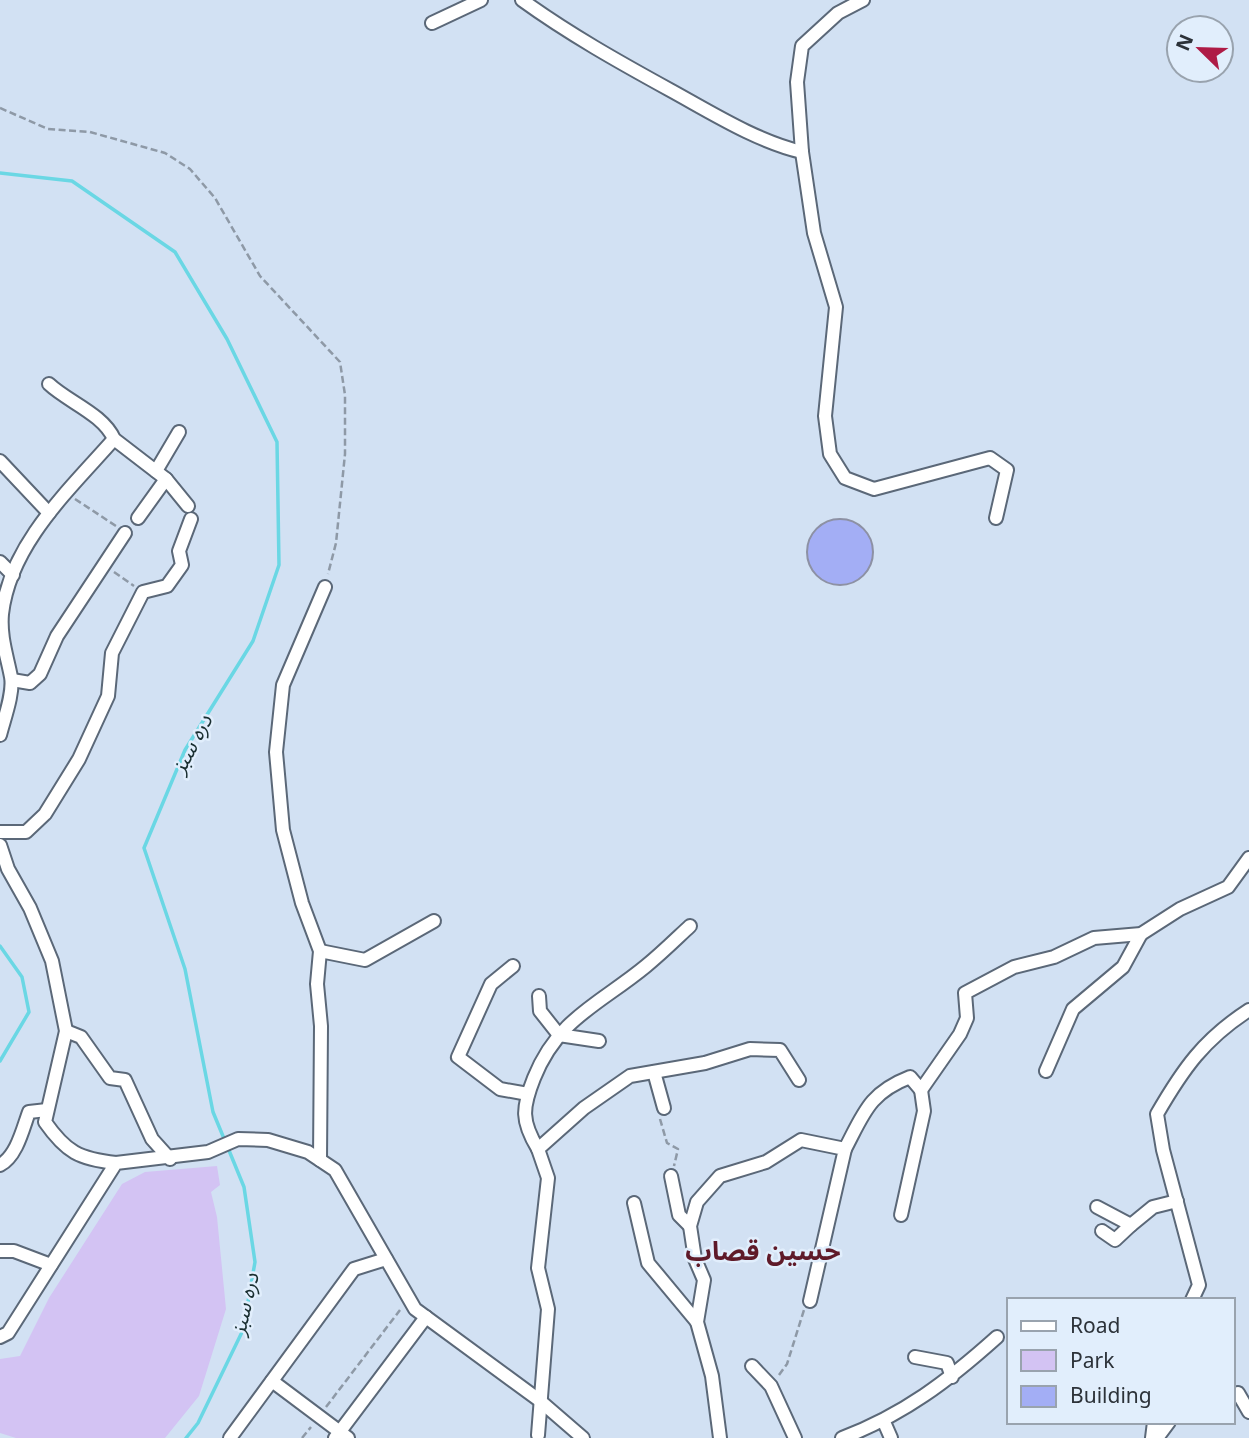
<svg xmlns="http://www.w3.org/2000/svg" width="1249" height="1438" viewBox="0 0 1249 1438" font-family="'Noto Sans','Noto Sans Arabic',sans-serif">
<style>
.green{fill:#d3c3f3}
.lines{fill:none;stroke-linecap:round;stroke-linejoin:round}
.stream{stroke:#6ad7e4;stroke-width:3.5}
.building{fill:#a3aef5;stroke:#8d91a4;stroke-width:2}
.minor-casing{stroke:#5b6878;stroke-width:16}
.path{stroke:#8e99a6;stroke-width:2.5;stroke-dasharray:7 3.5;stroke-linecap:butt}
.minor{stroke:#fff;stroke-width:12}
.labels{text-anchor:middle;stroke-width:5;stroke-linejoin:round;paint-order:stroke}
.water-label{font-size:21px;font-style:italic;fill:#192e30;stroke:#e1eefc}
.district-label{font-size:26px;font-weight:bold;fill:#5f1a29;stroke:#e1eefc}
</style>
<rect width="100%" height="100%" fill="#d2e1f3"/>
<polygon class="green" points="217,1166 220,1185 211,1192 217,1217 226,1309 199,1396 165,1438 16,1438 0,1433 0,1359 20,1356 49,1298 122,1184 145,1172"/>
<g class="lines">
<g class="stream">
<polyline points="0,173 72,181 175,252 227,339 277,442 279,565 253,641 185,750 144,848 185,969 213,1112 225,1141"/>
<polyline points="0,946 22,977 29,1012 0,1061"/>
<polyline points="186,1438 198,1423 243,1330 255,1262 244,1187 228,1148"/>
</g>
</g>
<circle class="building" cx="840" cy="552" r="33"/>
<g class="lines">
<defs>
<g id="minor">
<path d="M 522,0 C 569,34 619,62 670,90 C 712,113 756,141 802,152"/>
<polyline points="863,0 838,13 802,46 797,82 802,152 814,233 836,307 825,416 830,454 845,478 874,489 990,458 1007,470 996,518"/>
<polyline points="432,23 481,0"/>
<path d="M 49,384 C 68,402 103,414 114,439 L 166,479 L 138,518"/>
<polyline points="0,461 49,513"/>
<polyline points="156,471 179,432"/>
<polyline points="166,479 188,506"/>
<polyline points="0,562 13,575"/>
<polyline points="12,680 30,683 40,674 57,636 125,533"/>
<path d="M 0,735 C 4,719 14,693 11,677 C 7,656 0,637 2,614 C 10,544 70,489 114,439"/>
<polyline points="0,832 26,832 45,814 79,759 108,696 112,653 143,592 167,586 182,565 179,551 191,519"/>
<path d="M 0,845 L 8,869 L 30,908 L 52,961 L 66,1031 L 45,1122 C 66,1152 79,1159 116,1163"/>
<polyline points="320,951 365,960 434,921"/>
<polyline points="513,966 491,984 458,1057 500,1089 528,1094"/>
<polyline points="539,996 540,1011 559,1035 599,1041"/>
<polyline points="66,1031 81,1037 110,1078 125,1080 152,1139 170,1159"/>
<polyline points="1046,1071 1073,1009 1123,967 1141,934"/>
<polyline points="654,1072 664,1108"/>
<path d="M 538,1149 C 521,1121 522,1108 534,1078 C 558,1018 600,1004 646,966 C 662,953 676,939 690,926"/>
<path d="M 845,1149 C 864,1113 869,1093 910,1077 L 921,1090 L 960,1034 L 967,1018 L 965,993 L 1014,967 L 1054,957 L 1094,938 L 1141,934 L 1180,909 L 1228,887 L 1249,858"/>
<polyline points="320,1160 321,1026 317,984 320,951 302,903 283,830 276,752 283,685 325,587"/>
<path d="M 0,1165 C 17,1156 23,1128 29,1112 L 47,1110"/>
<polyline points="671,1176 679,1215 690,1226"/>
<polyline points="634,1203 648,1263 697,1322"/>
<polyline points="1097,1207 1131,1225 1153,1207 1177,1201"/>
<polyline points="901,1215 924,1111 921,1090"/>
<polyline points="1102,1231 1115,1240 1131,1225"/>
<polyline points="0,1251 14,1251 51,1265"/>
<path d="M 1192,1300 L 1199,1285 L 1163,1150 L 1157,1114 C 1183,1069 1204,1039 1249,1010"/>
<polyline points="0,1337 8,1333 116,1163 208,1152 238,1139 268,1140 308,1152 335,1170 415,1309 539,1400 583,1438"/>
<polyline points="915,1357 947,1363 952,1377"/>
<polyline points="752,1366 771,1386 795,1438"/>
<polyline points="272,1381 348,1438"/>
<polyline points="1238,1393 1249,1412"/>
<polyline points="884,1422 891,1438"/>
<polyline points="538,1435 548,1309 538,1268 548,1178 538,1149 584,1108 630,1076 705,1063 750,1049 780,1050 799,1080"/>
<polyline points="230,1438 354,1269 386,1259"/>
<polyline points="335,1438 426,1317"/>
<polyline points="720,1438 712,1376 697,1322 704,1280 695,1259 690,1226 697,1202 720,1176 766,1162 801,1140 845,1149 810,1301"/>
<path d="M 842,1438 C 903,1415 948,1381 997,1337"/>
<polyline points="1152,1438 1154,1422"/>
<polyline points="1157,1438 1169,1422"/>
</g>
</defs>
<use href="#minor" class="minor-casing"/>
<g class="path">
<polyline points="0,108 48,129 90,132 165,153 190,169 215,198 260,276 340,362 345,395 345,454 336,543 328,574"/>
<polyline points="75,499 116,526"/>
<polyline points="114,572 134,586"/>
<polyline points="660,1119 667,1143 678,1149 674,1166"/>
<polyline points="779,1375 787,1364 804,1310"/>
<polyline points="326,1407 400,1310"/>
<polyline points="302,1438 311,1427"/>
</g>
<use href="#minor" class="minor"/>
</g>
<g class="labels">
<g class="water-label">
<text transform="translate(192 744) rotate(-62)" y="7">دره سبز</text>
<text transform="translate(245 1304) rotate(-77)" y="7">دره سبز</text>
</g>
<g class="district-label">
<text x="763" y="1260">حسین قصاب</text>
</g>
</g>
<rect x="1007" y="1298" width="228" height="126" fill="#e1eefc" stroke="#99a3ae" stroke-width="2"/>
<rect x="1021" y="1321" width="35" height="10" fill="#ffffff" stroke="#99a3ae" stroke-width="2"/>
<text x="1070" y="1333" font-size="21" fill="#2c3239">Road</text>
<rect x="1021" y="1350" width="35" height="21" fill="#d3c3f3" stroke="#99a3ae" stroke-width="2"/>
<text x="1070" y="1368" font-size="21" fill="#2c3239">Park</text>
<rect x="1021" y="1386" width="35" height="21" fill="#a3aef5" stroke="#99a3ae" stroke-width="2"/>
<text x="1070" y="1403" font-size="21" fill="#2c3239">Building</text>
<g transform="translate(1200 49) rotate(293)"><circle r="33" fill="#e1eefc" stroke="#99a3ae" stroke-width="2"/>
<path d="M0-5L12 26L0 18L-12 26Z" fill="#ae1b46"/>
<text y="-10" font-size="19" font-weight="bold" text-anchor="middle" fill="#2c3239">N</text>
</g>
</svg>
